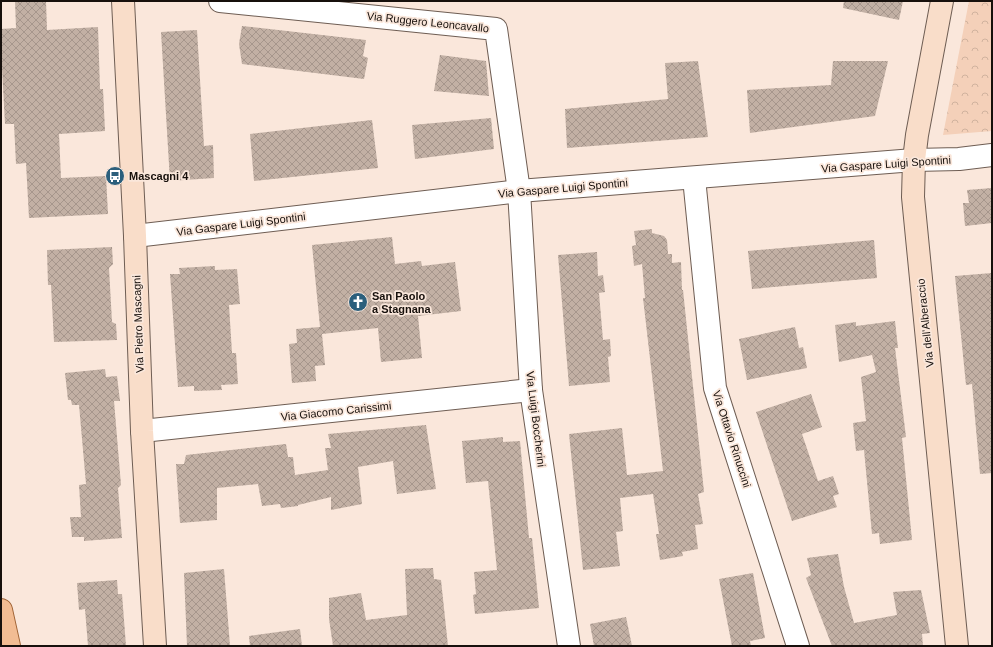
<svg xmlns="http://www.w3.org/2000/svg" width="993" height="647" viewBox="0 0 993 647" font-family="Helvetica,sans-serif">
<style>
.park{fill:url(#park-crowns)}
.building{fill:url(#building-cross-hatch)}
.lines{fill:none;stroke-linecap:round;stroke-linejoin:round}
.street-casing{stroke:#6e5d53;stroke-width:24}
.secondary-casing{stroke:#6e5d53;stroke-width:24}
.primary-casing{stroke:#a06335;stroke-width:24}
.street{stroke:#fff;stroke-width:22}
.secondary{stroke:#f9ddc9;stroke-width:22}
.primary{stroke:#f2bc93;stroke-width:22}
.labels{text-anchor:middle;stroke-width:3.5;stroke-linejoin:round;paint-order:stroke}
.street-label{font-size:11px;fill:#17100c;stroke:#fae7db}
.poi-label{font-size:11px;font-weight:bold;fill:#17100c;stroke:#fae7db;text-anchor:start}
</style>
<defs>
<pattern id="park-crowns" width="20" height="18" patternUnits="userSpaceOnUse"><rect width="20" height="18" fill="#f4d0b9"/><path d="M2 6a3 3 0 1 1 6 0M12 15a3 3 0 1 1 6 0" fill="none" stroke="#d0b29e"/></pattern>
<pattern id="building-cross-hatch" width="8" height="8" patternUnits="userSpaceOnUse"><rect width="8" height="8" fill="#c2b0a4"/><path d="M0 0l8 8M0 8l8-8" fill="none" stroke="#a6968c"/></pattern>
</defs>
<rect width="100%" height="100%" fill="#fae7db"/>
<polygon class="park" points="969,1 992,1 992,131 943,135"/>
<g class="building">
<polygon points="15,1 46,1 47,30 98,27 100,89 103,89 105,131 59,134 61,178 106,176 108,214 29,218 26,163 16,164 14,124 5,124 2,68 1,68 1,29 16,28"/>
<polygon points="844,1 903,1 899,20 843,8"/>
<polygon points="242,26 366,40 363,56 368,58 364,79 242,64 239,44"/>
<polygon points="197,30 204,146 213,145 214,178 170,181 161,32"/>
<polygon points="440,55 486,61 489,96 434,91"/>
<polygon points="698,61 708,137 567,148 565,109 668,99 665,63"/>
<polygon points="833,61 888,61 875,116 750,133 747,90 831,85"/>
<polygon points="491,118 494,149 415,159 412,125"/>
<polygon points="372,120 378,168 254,181 250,134"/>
<polygon points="992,188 992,223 965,226 963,203 969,203 967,190"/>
<polygon points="652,229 652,233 664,236 667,240 668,254 672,254 672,263 681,262 682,290 683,290 704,492 698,494 703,524 695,525 698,549 682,552 683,556 660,560 656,534 659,534 653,494 620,498 623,531 616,532 620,566 583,570 569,434 622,428 627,475 663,471 643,298 645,298 642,264 634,266 632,246 636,245 634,231"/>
<polygon points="392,237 395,264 421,261 422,266 455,262 461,311 418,316 422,358 381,362 378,328 322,334 325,365 315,366 316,381 292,383 289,344 297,343 296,329 320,327 312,245"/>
<polygon points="874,240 877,278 752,289 748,251"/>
<polygon points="112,247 113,264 109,268 112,322 116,324 117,340 54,342 51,285 48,285 47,250"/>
<polygon points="597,252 598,276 603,275 605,292 599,293 603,340 610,339 611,356 608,357 610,382 569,386 558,255"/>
<polygon points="215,266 215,270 237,269 240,304 229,305 232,353 236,353 238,384 221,385 222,390 194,391 194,386 178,387 170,274 180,274 179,268"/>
<polygon points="992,273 992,473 980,474 972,384 966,385 955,276"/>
<polygon points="895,321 898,348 895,348 906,437 902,438 912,540 880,544 879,533 872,534 864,450 856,451 853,423 866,421 861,377 876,372 872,355 839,362 835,325 856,322 856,326"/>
<polygon points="795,327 799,348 803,347 807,368 747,380 739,339"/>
<polygon points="105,369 106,377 117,376 120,401 114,401 121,485 118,488 122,538 84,541 84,537 72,537 70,517 81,517 79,485 86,484 79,405 72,405 71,400 68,400 65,373"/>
<polygon points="811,394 822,427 802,434 818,481 833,476 839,494 833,496 837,507 792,521 756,412"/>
<polygon points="426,425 436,489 397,494 393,461 358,467 362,504 331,510 331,497 298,505 298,506 281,508 280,504 262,506 258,484 217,488 217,520 180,523 176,464 184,464 186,455 286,444 288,457 293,457 295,475 328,470 325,448 331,448 328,434"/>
<polygon points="503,437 503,442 520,441 529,538 532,538 539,608 475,614 473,595 476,594 474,572 497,570 488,481 466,483 462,441"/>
<polygon points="838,554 844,587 854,623 897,615 893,592 921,590 930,633 922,634 923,646 832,646 806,578 811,575 807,558"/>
<polygon points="433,568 434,579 441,580 448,646 333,646 329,619 329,598 361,593 366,620 407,615 405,569"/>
<polygon points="224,569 230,646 187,646 184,573"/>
<polygon points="753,573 765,638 750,641 751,646 732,646 719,579"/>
<polygon points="117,580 118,594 122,594 126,646 88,646 85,609 79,610 77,583"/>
<polygon points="626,617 632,646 594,646 590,624"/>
<polygon points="300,629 302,646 250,646 249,636"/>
</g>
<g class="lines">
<defs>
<g id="street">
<polyline points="220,1 496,29 519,191 531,390 569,646"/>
<polyline points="694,178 715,388 798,646"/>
<polyline points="135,236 519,191 914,160 959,159 992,155"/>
<polyline points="142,431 531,390"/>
</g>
<g id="secondary">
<polyline points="123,1 135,236 142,431 155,646"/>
<polyline points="942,1 917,135 914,160 913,197 957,646"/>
</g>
<polyline id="primary" points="1,610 9,646"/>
</defs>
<use href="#street" class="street-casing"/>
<use href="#secondary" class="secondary-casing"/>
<use href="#primary" class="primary-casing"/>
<use href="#street" class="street"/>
<use href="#secondary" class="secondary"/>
<use href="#primary" class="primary"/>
</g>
<defs>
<symbol id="bus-disc" viewBox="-11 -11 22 22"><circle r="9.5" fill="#2b5f7c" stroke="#fae7db"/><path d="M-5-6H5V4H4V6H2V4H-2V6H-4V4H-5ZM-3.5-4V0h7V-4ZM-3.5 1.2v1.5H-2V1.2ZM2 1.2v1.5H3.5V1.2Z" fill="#fff"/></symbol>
<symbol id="church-disc" viewBox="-11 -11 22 22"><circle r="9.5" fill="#2b5f7c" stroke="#fae7db"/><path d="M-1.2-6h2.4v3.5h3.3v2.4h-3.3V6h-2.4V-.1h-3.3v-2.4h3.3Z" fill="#fff"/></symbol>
</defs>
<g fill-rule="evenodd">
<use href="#bus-disc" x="104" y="165" width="22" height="22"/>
<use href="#church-disc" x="347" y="291" width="22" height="22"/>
</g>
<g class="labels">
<g class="street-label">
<text transform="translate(428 22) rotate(6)" y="4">Via Ruggero Leoncavallo</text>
<text transform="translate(886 164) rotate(-4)" y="4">Via Gaspare Luigi Spontini</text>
<text transform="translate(563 188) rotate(-5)" y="4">Via Gaspare Luigi Spontini</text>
<text transform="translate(241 224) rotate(-7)" y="4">Via Gaspare Luigi Spontini</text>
<text transform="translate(925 323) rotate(-96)" y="4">Via dell'Alberaccio</text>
<text transform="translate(138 324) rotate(-92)" y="4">Via Pietro Mascagni</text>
<text transform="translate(336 411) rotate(-6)" y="4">Via Giacomo Carissimi</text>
<text transform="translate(536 419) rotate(83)" y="4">Via Luigi Boccherini</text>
<text transform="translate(732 439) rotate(72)" y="4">Via Ottavio Rinuccini</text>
</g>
<g class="poi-label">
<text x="129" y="180">Mascagni 4</text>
<text x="372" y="300">San Paolo<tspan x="372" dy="13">a Stagnana</tspan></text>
</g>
</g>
<rect width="993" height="647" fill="none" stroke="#17100c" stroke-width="4"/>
</svg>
